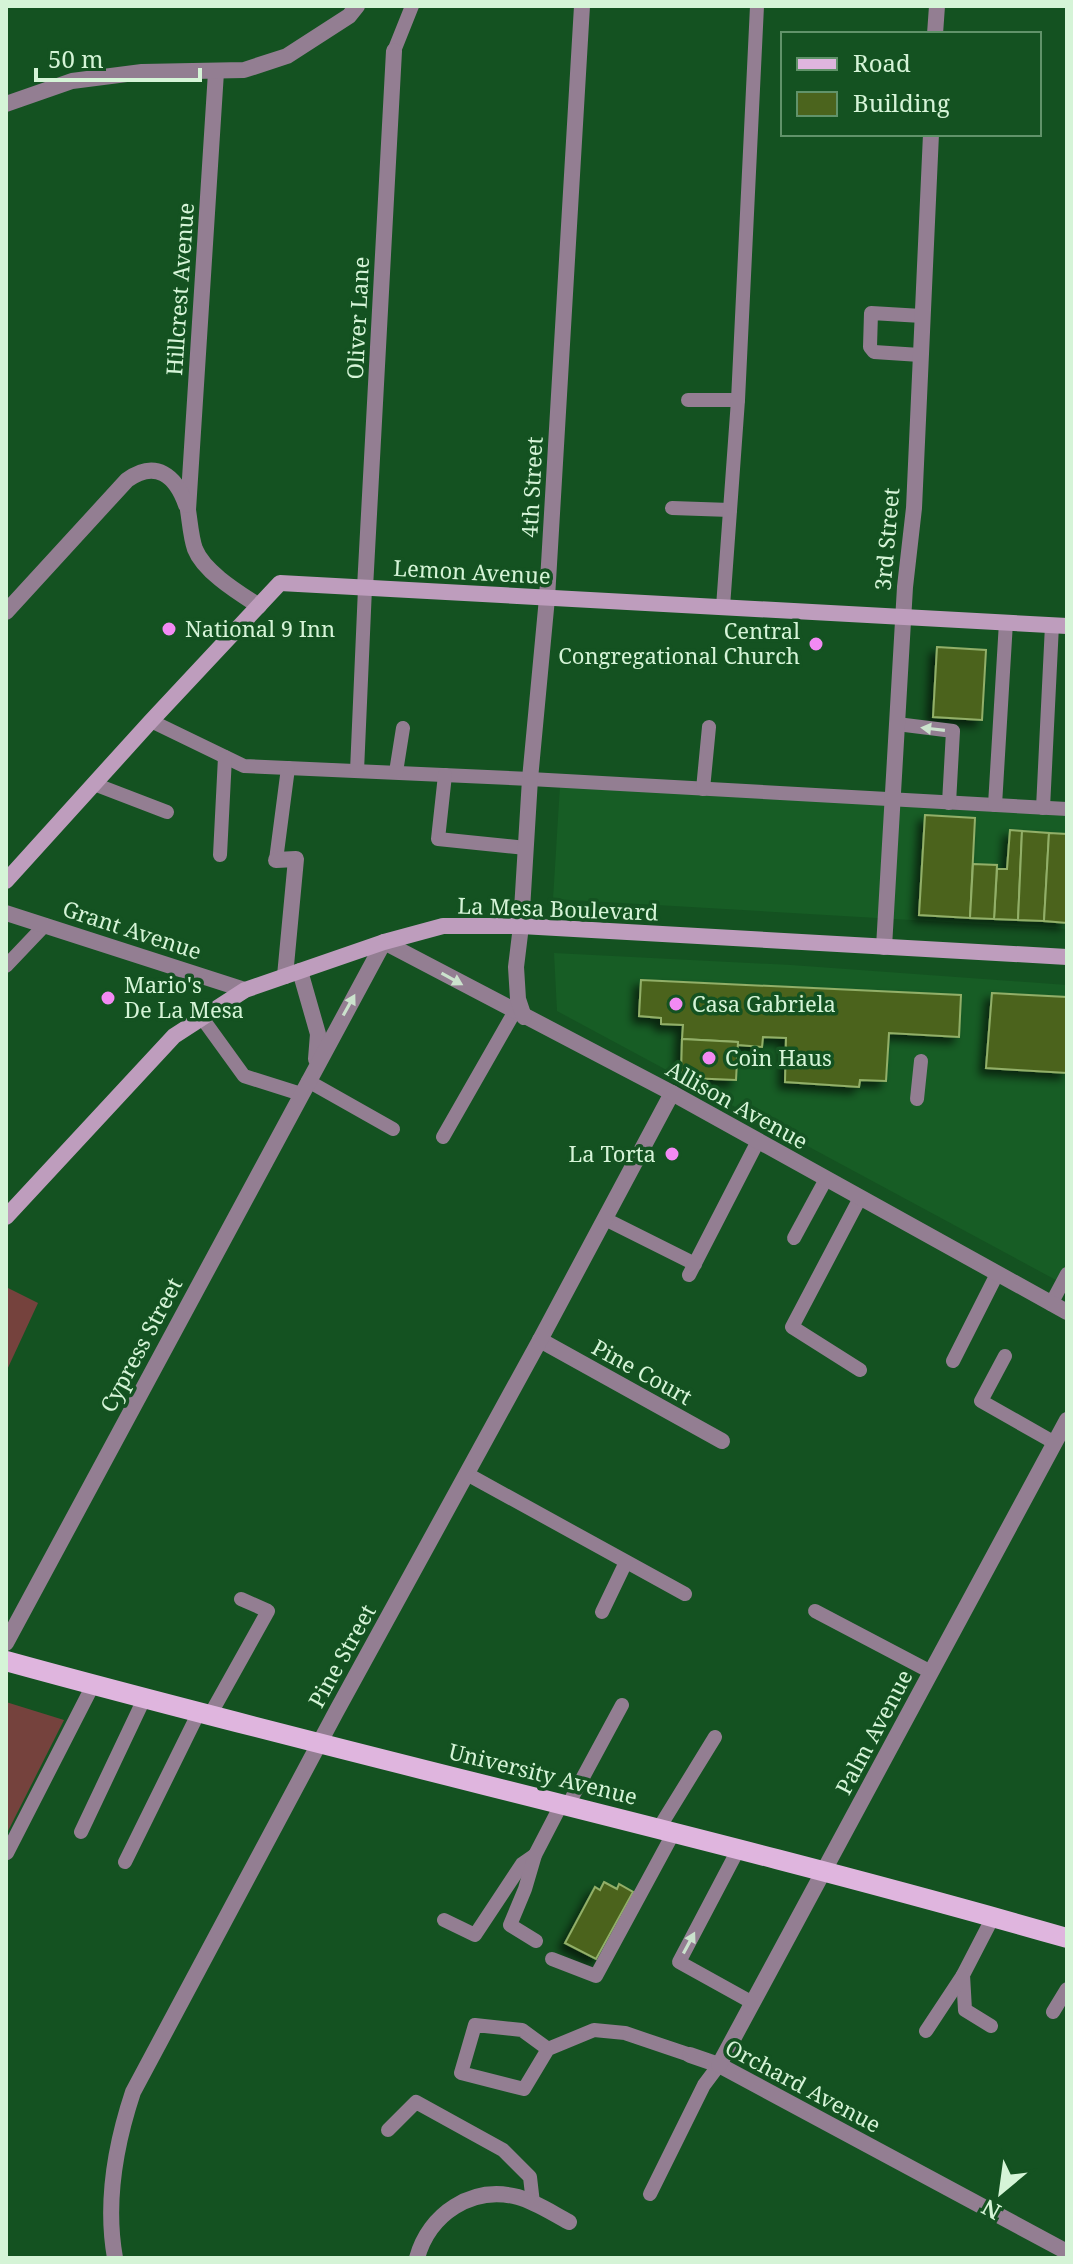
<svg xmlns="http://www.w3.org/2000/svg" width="1073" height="2264" viewBox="0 0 1073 2264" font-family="'Noto Serif',serif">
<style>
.built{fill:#175d25}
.green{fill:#75423d}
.building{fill:#4b641d;stroke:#92af68;stroke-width:2;filter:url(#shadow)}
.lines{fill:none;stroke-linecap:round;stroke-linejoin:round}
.service{stroke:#937e92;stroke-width:14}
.minor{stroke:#937e92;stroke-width:16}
.tertiary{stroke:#937e92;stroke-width:16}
.secondary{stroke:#be9dbd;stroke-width:16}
.primary{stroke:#dfb5de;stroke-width:20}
.oneway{fill:#cbe2cd}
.poi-dot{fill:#f28af3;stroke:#145221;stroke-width:3}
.labels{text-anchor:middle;stroke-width:7;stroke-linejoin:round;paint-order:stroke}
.street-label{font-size:22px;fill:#d5f4d7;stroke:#145221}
.poi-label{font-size:22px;fill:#d5f4d7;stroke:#145221;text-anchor:start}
</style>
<defs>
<filter id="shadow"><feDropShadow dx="-6" dy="6" stdDeviation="4" flood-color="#0009"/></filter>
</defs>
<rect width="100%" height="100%" fill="#145221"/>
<g class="built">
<polygon points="560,786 1067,816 1067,929 553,899"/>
<polygon points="554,953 791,965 1067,985 1067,1286 557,1011"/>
</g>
<g class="green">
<polygon points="6,1287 38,1303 6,1372"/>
<polygon points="6,1702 64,1720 6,1835"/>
</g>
<g class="building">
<polygon points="937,647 986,650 982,720 933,717"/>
<polygon points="925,815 975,818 970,918 919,915"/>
<polygon points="1010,830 1022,831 1018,920 994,919 997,869 1007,869"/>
<polygon points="1022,831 1049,833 1044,921 1018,920"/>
<polygon points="1049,833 1067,834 1067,923 1044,921"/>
<polygon points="973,864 997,865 994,919 970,918"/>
<polygon points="641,980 961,995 959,1037 889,1033 886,1081 860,1080 859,1087 785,1082 786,1038 763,1037 762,1047 738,1045 738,1042 682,1039 683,1025 661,1024 661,1018 639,1016"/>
<polygon points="992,993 1067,997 1067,1073 986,1068"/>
<polygon points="682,1039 738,1042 736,1080 688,1078 681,1073"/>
<polygon points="604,1882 617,1889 619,1884 633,1892 596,1959 565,1943 595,1887 600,1890"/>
</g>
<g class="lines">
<g class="service">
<polyline points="394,51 412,6"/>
<polyline points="920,355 874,352 870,347 871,313 922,316"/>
<polyline points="688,400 738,400"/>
<polyline points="672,508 730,510"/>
<polyline points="723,607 738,400 757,6"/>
<polyline points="151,721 244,766 530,779 1067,809"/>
<polyline points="897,724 953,731 949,803"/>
<polyline points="357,771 365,588"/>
<polyline points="396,772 403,728"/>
<polyline points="445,775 438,839 526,848"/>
<polyline points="94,784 167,812"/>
<polyline points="703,789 709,727"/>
<polyline points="995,805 1006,622"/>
<polyline points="1043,808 1052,625"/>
<polyline points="220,855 225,757"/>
<polyline points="276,860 288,768"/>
<polyline points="6,966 45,925"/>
<polyline points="202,1018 244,1076 301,1094"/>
<polyline points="308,1081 393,1129"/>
<polyline points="917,1099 921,1061"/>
<polyline points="443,1137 515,1011"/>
<polyline points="605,1219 695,1264"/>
<polyline points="794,1238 826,1179"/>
<polyline points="689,1275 758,1141"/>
<polyline points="1051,1304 1067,1274"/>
<polyline points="1005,1356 981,1401 1055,1443"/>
<polyline points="953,1361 997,1274"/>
<polyline points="860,1370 792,1327 860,1198"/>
<polyline points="467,1474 685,1594"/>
<polyline points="815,1611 931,1672"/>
<polyline points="602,1612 626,1562"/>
<polyline points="210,1715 268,1611 241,1599"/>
<polyline points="568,1805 622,1705"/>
<polyline points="659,1828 715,1737"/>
<polyline points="81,1832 144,1699"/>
<polyline points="739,1848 679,1962 753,2003"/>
<polyline points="7,1853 93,1685"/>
<polyline points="125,1862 199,1712"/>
<polyline points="444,1920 475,1935 522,1864 535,1855"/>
<polyline points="536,1941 510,1925 525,1889 535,1855 562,1803"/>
<polyline points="552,1959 596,1976 674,1832"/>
<polyline points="1053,2012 1067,1989"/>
<polyline points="991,2026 965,2010 963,1975 993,1917"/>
<polyline points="926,2031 963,1975"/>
<polyline points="548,2049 522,2030 475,2025 461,2073 524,2089 548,2049 594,2030 625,2033 690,2055"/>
<polyline points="388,2130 416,2102 503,2150 530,2177 533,2203"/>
<polyline points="650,2194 704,2085 719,2065"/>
</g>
<g class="minor">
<polyline points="935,34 937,6"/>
<path d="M 216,72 L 188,510 C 190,523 191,538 195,549 C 204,572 239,593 259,606"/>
<polyline points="6,104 72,81 142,72 244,70 287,56 349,16 357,6"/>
<polyline points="365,588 394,51"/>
<path d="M 6,612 L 127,480 C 156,459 176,476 186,505"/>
<polyline points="276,860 296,859 285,976"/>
<polyline points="6,913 245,990"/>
<polyline points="884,947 905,587 914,508 931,134"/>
<polyline points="300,971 318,1034 316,1059"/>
<polyline points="540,1340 722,1441"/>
<polyline points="6,1643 384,942"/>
<polyline points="690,2055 719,2065 1067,2252"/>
<polyline points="719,2065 1067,1420"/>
<path d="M 115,2258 C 105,2202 115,2146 133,2092 L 336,1712 L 540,1340 L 672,1093"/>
<path d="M 417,2258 C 429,2214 472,2185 518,2197 C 536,2202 552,2213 569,2222"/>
</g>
<g class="tertiary">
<polyline points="384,942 672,1093 1067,1312"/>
<polyline points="524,1017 518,999 516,967 521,926 530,779 547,598 582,6"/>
</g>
<g class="secondary">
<polyline points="6,881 151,721 280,583 1067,626"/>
<polyline points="6,1217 174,1036 245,990 384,942 443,926 521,926 1067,957"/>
</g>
<path class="primary" d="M 6,1661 C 358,1758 715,1837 1067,1938"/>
</g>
<defs><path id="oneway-solid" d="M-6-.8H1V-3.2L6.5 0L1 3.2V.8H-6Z" transform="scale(2)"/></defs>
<g class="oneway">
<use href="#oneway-solid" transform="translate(933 729) rotate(-173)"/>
<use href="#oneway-solid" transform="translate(452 979) rotate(29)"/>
<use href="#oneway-solid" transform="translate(349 1005) rotate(-61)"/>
<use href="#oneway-solid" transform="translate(689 1943) rotate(-62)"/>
</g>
<g class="poi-dot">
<circle cx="169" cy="629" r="8"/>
<circle cx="816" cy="644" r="8"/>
<circle cx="108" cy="998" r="8"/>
<circle cx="676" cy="1004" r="8"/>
<circle cx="709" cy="1058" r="8"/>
<circle cx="672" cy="1154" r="8"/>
</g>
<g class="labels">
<g class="street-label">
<text transform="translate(180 289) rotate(-86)" y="8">Hillcrest Avenue</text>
<text transform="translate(358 318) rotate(-87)" y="8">Oliver Lane</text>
<text transform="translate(532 487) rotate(-87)" y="8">4th Street</text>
<text transform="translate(887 539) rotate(-85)" y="8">3rd Street</text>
<text transform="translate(472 572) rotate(3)" y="8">Lemon Avenue</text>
<text transform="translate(558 909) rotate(2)" y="8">La Mesa Boulevard</text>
<text transform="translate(132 930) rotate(18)" y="8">Grant Avenue</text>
<text transform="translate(737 1105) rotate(29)" y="8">Allison Avenue</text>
<text transform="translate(141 1345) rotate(-62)" y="8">Cypress Street</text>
<text transform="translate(642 1372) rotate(29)" y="8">Pine Court</text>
<text transform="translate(342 1656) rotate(-61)" y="8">Pine Street</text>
<text transform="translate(874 1732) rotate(-62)" y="8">Palm Avenue</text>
<text transform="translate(543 1774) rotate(14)" y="8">University Avenue</text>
<text transform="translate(803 2086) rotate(28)" y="8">Orchard Avenue</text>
</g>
<g class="poi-label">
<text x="185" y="637">National 9 Inn</text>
<text x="800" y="639" text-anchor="end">Central<tspan x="800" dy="25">Congregational Church</tspan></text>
<text x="124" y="993">Mario's<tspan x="124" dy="25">De La Mesa</tspan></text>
<text x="692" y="1012">Casa Gabriela</text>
<text x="725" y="1066">Coin Haus</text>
<text x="656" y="1162" text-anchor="end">La Torta</text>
</g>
</g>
<rect width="1073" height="2264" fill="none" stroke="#d5f4d7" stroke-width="16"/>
<rect x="781" y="32" width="260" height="104" fill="#145221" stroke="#61936a" stroke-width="2"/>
<rect x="797" y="58" width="40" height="12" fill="#dfb5de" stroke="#61936a" stroke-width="2"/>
<text x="853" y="72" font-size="24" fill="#d5f4d7">Road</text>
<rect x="797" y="92" width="40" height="24" fill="#4b641d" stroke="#61936a" stroke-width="2"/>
<text x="853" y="112" font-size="24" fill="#d5f4d7">Building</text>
<g transform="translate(1001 2192) rotate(209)" stroke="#145221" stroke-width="6" paint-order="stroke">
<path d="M0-6L14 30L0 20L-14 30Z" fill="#d5f4d7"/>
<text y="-12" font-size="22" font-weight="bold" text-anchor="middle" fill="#d5f4d7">N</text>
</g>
<path d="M36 68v12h164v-12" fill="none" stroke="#d5f4d7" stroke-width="4"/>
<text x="48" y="68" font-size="24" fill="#d5f4d7" stroke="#145221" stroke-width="6" paint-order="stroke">50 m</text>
</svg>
